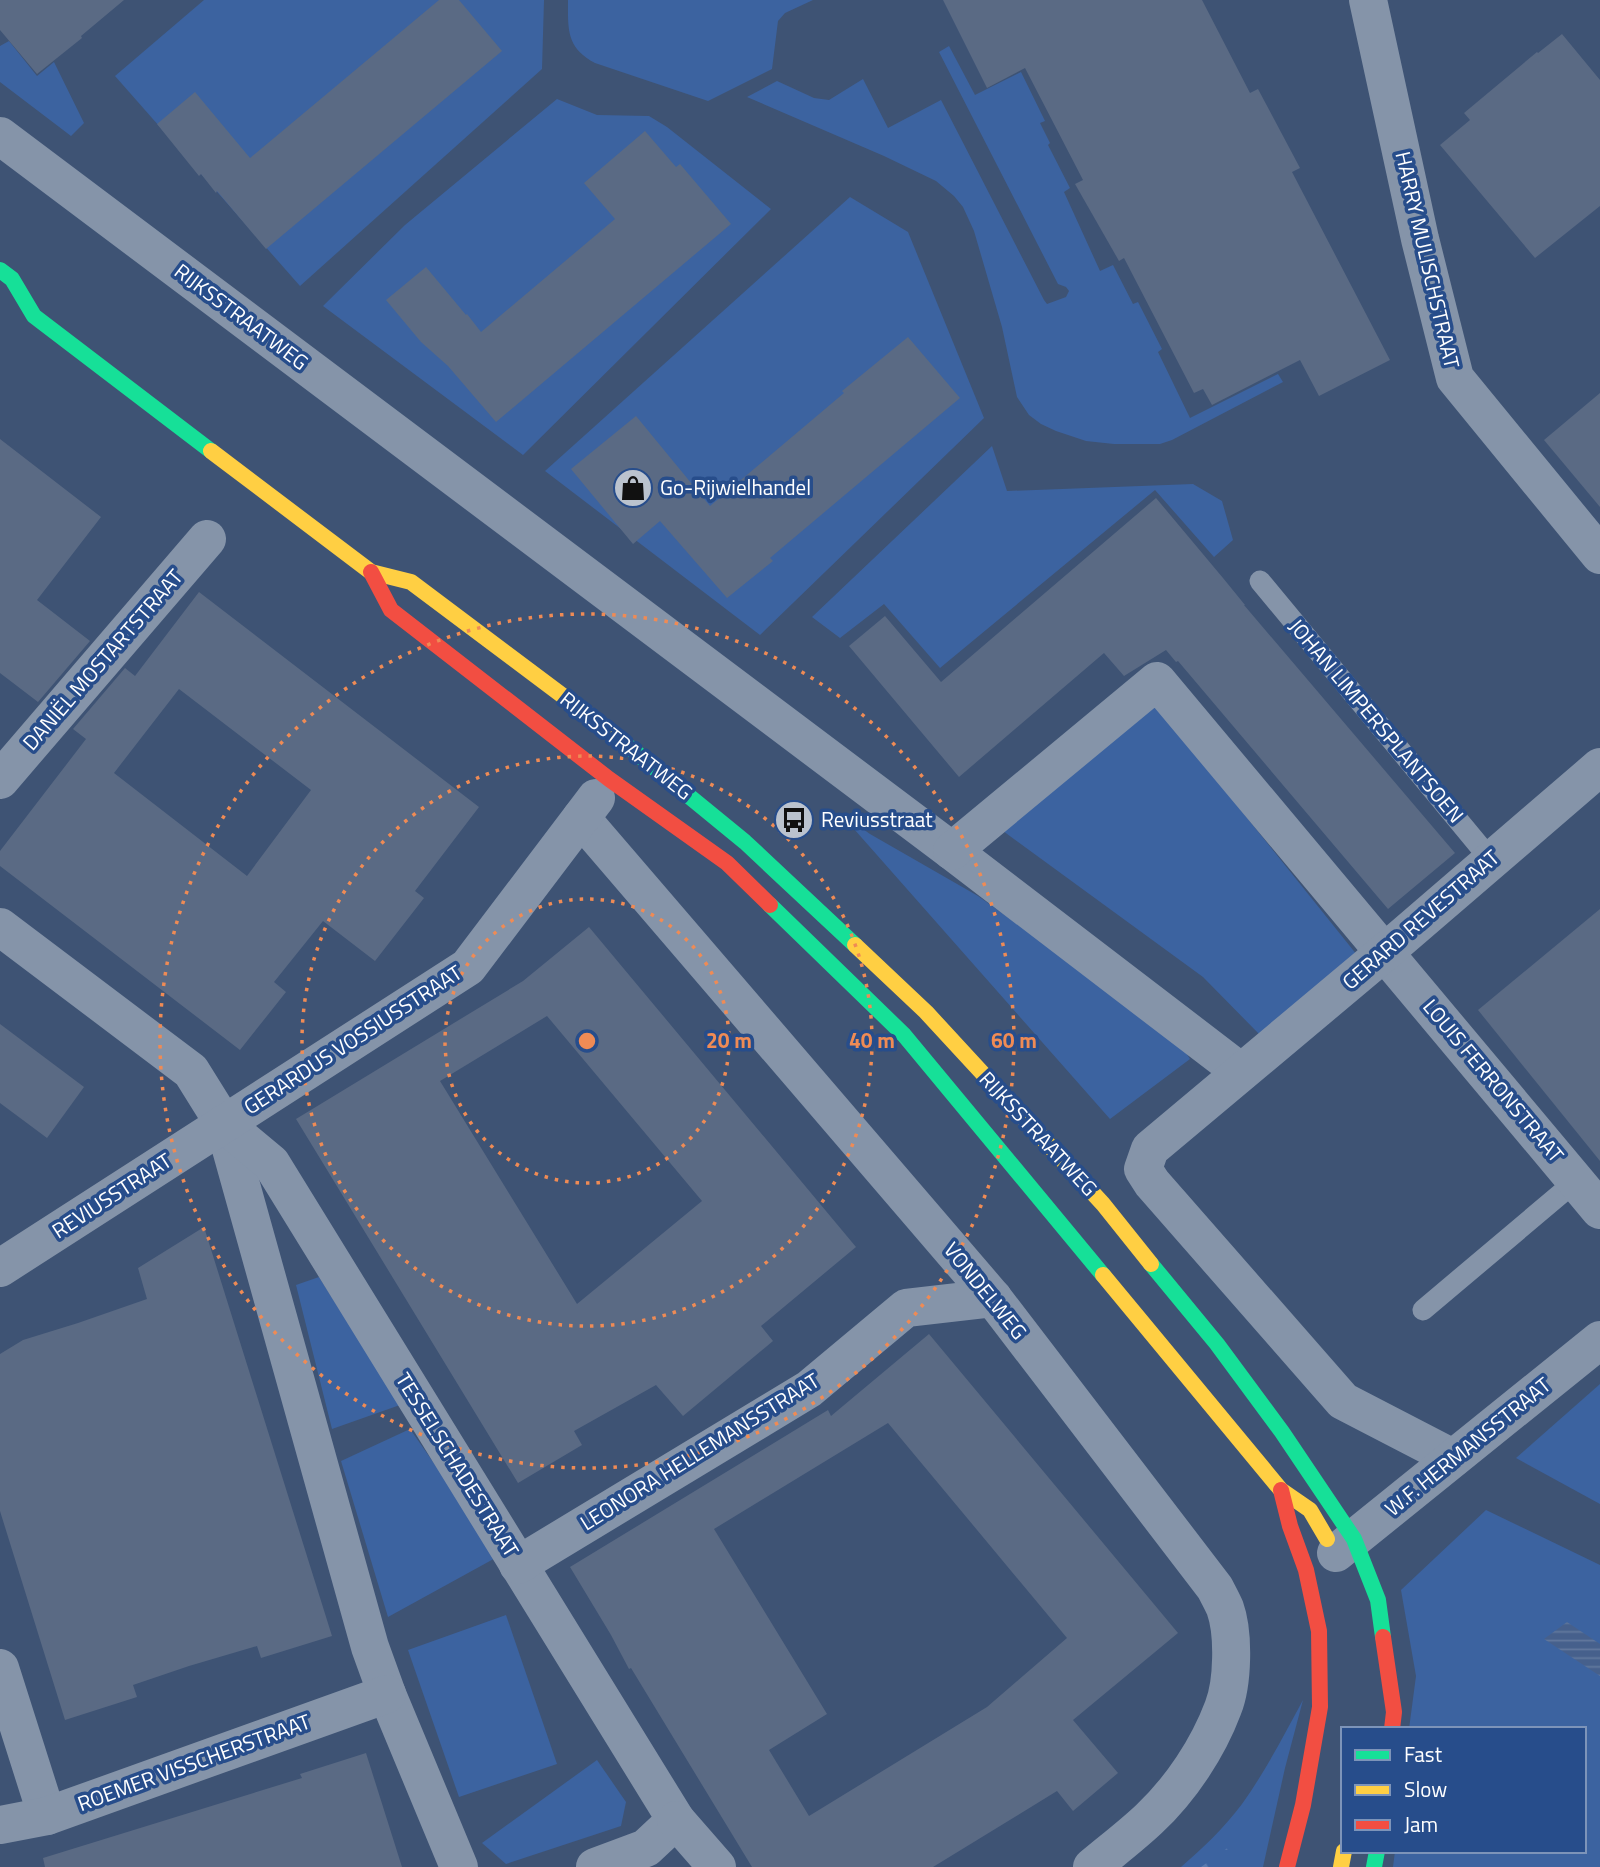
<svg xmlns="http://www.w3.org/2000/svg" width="1600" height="1867" viewBox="0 0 1600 1867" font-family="'Titillium Web',sans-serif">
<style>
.green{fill:#3c63a0}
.forest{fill:url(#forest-firs)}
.water{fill:url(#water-rules)}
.building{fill:#5a6a84;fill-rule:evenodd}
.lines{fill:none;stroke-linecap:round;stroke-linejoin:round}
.lane{stroke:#8594a9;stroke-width:21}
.street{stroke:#8594a9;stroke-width:38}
.fast{stroke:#16e098;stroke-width:16}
.slow{stroke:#ffcf43;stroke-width:16}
.jam{stroke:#f24e42;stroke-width:16}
.ring{fill:none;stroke:#ef8b55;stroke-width:3.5;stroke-dasharray:3.5 7}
.labels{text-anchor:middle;stroke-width:7;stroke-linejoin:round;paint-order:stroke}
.street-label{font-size:21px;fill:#fff;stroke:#274d8b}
.poi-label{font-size:21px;fill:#fff;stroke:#274d8b;text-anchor:start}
.centre{fill:#ef8b55;stroke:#274d8b;stroke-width:3.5}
.ring-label{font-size:21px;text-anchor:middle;font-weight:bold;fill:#ef8b55;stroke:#274d8b;stroke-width:7;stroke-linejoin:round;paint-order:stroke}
</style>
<defs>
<pattern id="forest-firs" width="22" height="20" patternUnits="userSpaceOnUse" patternTransform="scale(1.75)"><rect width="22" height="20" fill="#3c63a0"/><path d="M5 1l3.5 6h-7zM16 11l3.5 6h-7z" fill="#597aae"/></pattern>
<pattern id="water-rules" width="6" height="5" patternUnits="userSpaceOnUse" patternTransform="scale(1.75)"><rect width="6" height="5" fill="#46608c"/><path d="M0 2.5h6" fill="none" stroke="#62789d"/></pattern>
</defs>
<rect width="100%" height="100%" fill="#3e5374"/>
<g class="green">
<polygon points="204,0 544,0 542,69 300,286 115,76"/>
<path d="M 568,0 L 813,0 L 785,13 L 778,21 L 772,69 L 708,101 L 595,63 C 566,48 568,29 568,0 Z"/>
<polygon points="9,41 37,76 54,62 84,123 71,136 0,82 0,46"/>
<polygon points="949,46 975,95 1021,72 1045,121 1040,123 1050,143 1048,145 1070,188 1064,192 1100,271 1113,265 1133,304 1138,302 1162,349 1158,352 1190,418 1278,374 1283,382 1172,440 1160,444 1114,444 1086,441 1056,431 1041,424 1029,415 1017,397 1002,327 974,231 963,207 954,196 936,181 884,156 747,97 777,81 814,98 829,100 863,79 888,128 941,100 1044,300 1047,304 1066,297 1069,291 1066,287 1058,284 939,52"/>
<polygon points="557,99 597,115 649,116 667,127 771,209 523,455 323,306 405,225"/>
<polygon points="850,197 908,232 984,418 760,635 545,471"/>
<polygon points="992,446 1007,491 1193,484 1222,501 1233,540 1214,557 1155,490 940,668 884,604 840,638 812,617"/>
<polygon points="1155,703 1357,955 1260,1035 1203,977 999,828"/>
<polygon points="839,812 870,834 978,896 1175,1036 1190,1059 1110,1119"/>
<polygon points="319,1277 400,1405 332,1429 296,1285"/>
<polygon points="1600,1384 1600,1504 1516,1458"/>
<polygon points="410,1429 499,1556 388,1617 341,1461"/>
<polygon points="1486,1510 1600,1565 1600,1867 1393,1867 1395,1851 1584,1851 1584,1729 1409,1729 1416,1676 1401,1590"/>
<polygon points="506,1615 557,1764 459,1797 408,1650"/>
<path d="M 1303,1700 L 1285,1768 L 1263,1867 L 1181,1867 C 1203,1848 1224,1828 1242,1804 C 1265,1772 1284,1735 1303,1700 Z"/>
<polygon points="597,1760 626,1802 621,1826 506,1864 482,1843"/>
</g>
<polygon class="forest" points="1247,1834 1234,1867 1201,1867"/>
<polygon class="water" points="1567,1622 1600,1644 1600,1676 1544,1639"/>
<g class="building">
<polygon points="0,0 124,0 81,36 82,38 37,74 0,30"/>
<polygon points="439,0 459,0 502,51 266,249 217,191 216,193 201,174 199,176 157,124 195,92 250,158"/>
<polygon points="943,0 1202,0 1250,93 1258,89 1300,168 1292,172 1390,360 1319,396 1300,360 1212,405 1203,389 1194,393 1124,258 1119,261 1075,184 1083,180 1025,68 987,88"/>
<polygon points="1562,34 1600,80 1600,206 1535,258 1440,145 1470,120 1464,113 1537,52 1538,53"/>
<polygon points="645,131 676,167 680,164 731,224 496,422 448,366 421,342 386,300 426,267 466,315 467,314 481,332 615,219 584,183"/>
<polygon points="908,337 960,398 770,558 773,561 727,598 660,521 633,544 571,469 636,416 710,506 844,393 842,391"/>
<polygon points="1600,393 1600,507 1544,440"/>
<polygon points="0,439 101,517 37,600 90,641 38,702 0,673"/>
<polygon points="1156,498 1223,578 1245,605 1244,605 1455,853 1388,909 1178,661 1176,662 1166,650 1124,676 1104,653 959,777 849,646 885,616 941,682"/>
<path d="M 199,592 L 479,807 L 415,891 L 424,898 L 375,961 L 323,921 L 274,982 L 286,992 L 240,1050 L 0,866 L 0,851 L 86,739 L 73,729 L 125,668 L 135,676 ZM 179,689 L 311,790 L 247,876 L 114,773 Z"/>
<polygon points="1600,909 1600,1161 1478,1010"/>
<path d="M 589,927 L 856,1247 L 761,1326 L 773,1341 L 683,1416 L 656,1385 L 574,1431 L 582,1445 L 518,1483 L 296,1119 L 523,981 ZM 547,1016 L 702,1201 L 577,1304 L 440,1081 Z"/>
<polygon points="0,1024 84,1087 47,1138 0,1103"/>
<polygon points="204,1227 332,1636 261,1658 257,1646 189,1666 133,1685 137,1697 65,1720 0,1511 0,1354 23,1340 78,1323 147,1299 138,1268"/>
<path d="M 929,1334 L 1178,1633 L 1073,1720 L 1118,1773 L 1073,1811 L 1057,1791 L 933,1867 L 752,1867 L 631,1668 L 629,1669 L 611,1635 L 570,1567 L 828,1410 L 831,1416 ZM 888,1423 L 1067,1638 L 987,1707 L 809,1816 L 769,1750 L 827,1714 L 714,1529 Z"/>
<polygon points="366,1753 402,1867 45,1867 43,1858 302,1778 300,1774"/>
</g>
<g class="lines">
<g class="lane">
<polyline points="1260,581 1491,860"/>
<polyline points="1423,1310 1576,1181"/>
</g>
<g class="street">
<polyline points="1368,0 1420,239 1455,378 1600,555"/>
<polyline points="0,136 952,851 1241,1072"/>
<polyline points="0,780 207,539"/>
<path d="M 581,818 L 993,1298 L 1215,1588 C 1218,1594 1222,1601 1225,1608 C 1234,1633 1233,1683 1223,1708 C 1208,1748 1181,1789 1149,1819 C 1131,1836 1111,1851 1092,1867"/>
<polyline points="952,851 1157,681 1600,1210"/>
<polyline points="0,927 191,1071 224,1124 370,1647 387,1694 459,1867"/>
<polyline points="224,1124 271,1163 676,1820 646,1848 595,1867"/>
<polyline points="0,1268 468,967 596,798"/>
<polyline points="1453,1458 1343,1401 1152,1183 1143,1169 1150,1149 1385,952 1600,767"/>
<polyline points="1336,1553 1600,1340"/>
<polyline points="518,1565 809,1389 906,1308 993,1298"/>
<polyline points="0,1668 47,1816"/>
<polyline points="676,1820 717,1867"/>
<polyline points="0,1825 47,1816 387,1694"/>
</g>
<g class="fast">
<polyline points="0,270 12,279 34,316 211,451"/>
<polyline points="607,729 745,842 855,945"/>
<polyline points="770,905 904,1035 1103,1275"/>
<polyline points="1151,1264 1217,1344 1282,1432 1354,1539 1378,1600 1383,1637"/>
<polyline points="1374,1867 1377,1851"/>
</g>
<g class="slow">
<polyline points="211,451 371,572 411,582 607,729"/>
<polyline points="855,945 926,1012 1103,1204 1151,1264"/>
<polyline points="1103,1275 1281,1490 1310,1510 1327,1539"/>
<polyline points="1341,1867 1344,1851"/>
</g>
<g class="jam">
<polyline points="371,572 391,610 609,779 727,863 770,905"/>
<polyline points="1281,1490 1290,1526 1306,1570 1319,1631 1320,1707 1303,1805 1287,1867"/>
<polyline points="1383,1637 1394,1712 1392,1729"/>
</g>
</g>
<g class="ring">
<circle cx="587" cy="1041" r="142"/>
<circle cx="587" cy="1041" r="285"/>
<circle cx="587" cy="1041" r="427"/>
</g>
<defs>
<symbol id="shop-disc" viewBox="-11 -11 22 22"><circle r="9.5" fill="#bbc3ce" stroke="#274d8b"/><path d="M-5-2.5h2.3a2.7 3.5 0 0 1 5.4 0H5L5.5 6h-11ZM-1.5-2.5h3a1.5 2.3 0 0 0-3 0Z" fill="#111"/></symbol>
<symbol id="bus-disc" viewBox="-11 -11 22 22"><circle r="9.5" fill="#bbc3ce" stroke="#274d8b"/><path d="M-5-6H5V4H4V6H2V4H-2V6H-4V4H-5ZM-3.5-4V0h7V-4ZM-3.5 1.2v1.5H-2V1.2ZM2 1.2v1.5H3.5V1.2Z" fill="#111"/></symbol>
</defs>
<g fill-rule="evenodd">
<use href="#shop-disc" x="611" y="466" width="44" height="44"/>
<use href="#bus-disc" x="772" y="798" width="44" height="44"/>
</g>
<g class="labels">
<g class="street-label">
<text transform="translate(1427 260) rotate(77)" y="7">HARRY MULISCHSTRAAT</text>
<text transform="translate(241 317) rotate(37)" y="7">RIJKSSTRAATWEG</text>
<text transform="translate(103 660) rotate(-49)" y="7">DANIËL MOSTARTSTRAAT</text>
<text transform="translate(1376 721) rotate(50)" y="7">JOHAN LIMPERSPLANTSOEN</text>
<text transform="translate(626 746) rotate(38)" y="7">RIJKSSTRAATWEG</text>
<text transform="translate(1421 920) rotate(-41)" y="7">GERARD REVESTRAAT</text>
<text transform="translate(353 1040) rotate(-33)" y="7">GERARDUS VOSSIUSSTRAAT</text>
<text transform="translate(1493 1081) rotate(50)" y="7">LOUIS FERRONSTRAAT</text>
<text transform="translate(1038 1134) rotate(47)" y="7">RIJKSSTRAATWEG</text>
<text transform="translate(112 1196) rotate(-33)" y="7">REVIUSSTRAAT</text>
<text transform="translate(985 1291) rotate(51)" y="7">VONDELWEG</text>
<text transform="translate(1468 1447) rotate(-39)" y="7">W.F. HERMANSSTRAAT</text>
<text transform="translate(700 1452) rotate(-32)" y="7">LEONORA HELLEMANSSTRAAT</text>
<text transform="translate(457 1465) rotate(58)" y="7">TESSELSCHADESTRAAT</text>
<text transform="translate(194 1763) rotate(-20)" y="7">ROEMER VISSCHERSTRAAT</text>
</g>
<g class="poi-label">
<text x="660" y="495">Go-Rijwielhandel</text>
<text x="821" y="827">Reviusstraat</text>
</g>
</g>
<circle cx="587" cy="1041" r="10" class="centre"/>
<g class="ring-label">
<text x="729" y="1048">20 m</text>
<text x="872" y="1048">40 m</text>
<text x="1014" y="1048">60 m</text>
</g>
<rect x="1341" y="1727" width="245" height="126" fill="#274d8b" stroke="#7d94b9" stroke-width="2"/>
<rect x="1355" y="1750" width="35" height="10" fill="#16e098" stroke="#7d94b9" stroke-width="2"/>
<text x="1404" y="1762" font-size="21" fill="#ffffff">Fast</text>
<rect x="1355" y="1785" width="35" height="10" fill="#ffcf43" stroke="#7d94b9" stroke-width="2"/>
<text x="1404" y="1797" font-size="21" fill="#ffffff">Slow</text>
<rect x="1355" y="1820" width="35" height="10" fill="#f24e42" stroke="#7d94b9" stroke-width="2"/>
<text x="1404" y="1832" font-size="21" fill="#ffffff">Jam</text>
</svg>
